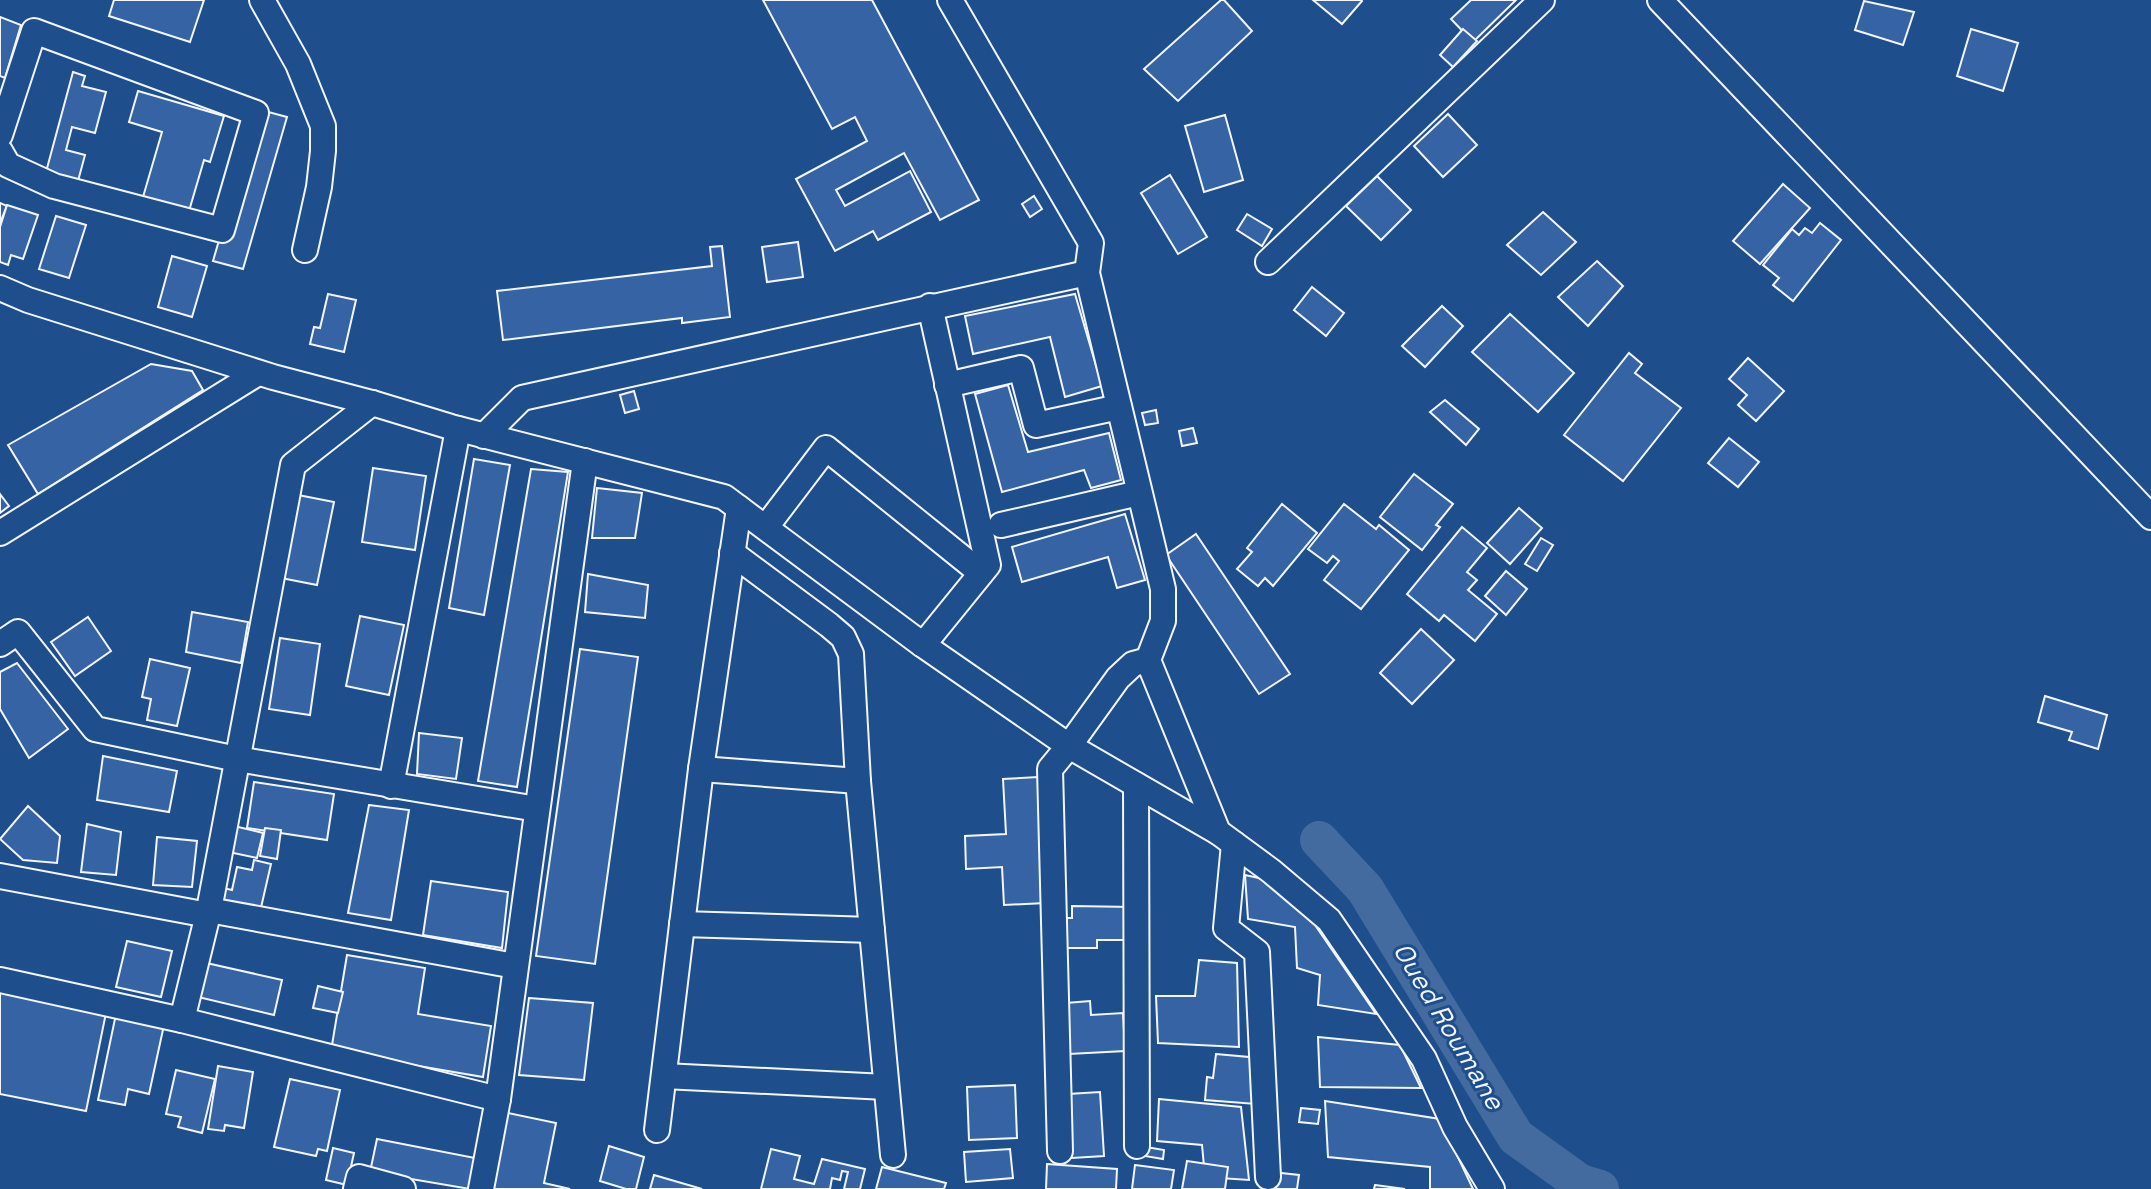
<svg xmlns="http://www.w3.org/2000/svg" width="2151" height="1189" viewBox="0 0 2151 1189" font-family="'Space Grotesk',sans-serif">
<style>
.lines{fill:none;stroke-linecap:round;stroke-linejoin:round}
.river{stroke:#446ba0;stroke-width:38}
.building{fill:#3563a3;stroke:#f2f6ff;stroke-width:2}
.minor-casing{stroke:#f2f6ff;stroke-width:28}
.minor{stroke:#1f4e8c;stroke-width:24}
.labels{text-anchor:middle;stroke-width:6;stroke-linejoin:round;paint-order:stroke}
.water-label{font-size:26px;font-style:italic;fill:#f2f6ff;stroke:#1f4e8c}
</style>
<rect width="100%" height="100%" fill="#1f4e8c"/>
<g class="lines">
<polyline class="river" points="1319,840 1365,889 1516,1137 1580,1183 1600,1189"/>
</g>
<g class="building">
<polygon points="114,0 204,0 190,42 109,16"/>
<polygon points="763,0 872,0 979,200 940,220 904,153 836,190 845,206 910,171 931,212 878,240 873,231 835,251 796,179 867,141 855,117 832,129"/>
<polygon points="1221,0 1224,0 1252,31 1178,101 1144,69"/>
<polygon points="1313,0 1361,0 1362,1 1342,24"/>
<polygon points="1471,0 1516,0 1473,42 1451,19"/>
<polygon points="1864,1 1914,12 1903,45 1855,30"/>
<polygon points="0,17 21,25 5,78 0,76"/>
<polygon points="1463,29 1477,41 1453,67 1440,55"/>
<polygon points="1971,29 2018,43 2003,91 1957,76"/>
<polygon points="73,72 85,76 82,86 106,92 95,133 72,127 66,150 85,155 78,181 46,172"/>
<polygon points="138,91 224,116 210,162 204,160 189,211 143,197 162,132 129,122"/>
<polygon points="257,109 287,117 243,269 213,261"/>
<polygon points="1448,114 1477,145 1443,177 1414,146"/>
<polygon points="1225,115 1243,180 1204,192 1185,126"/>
<polygon points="1170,175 1207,237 1178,254 1141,193"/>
<polygon points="1377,176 1411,210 1381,240 1346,206"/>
<polygon points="1783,184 1810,208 1760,264 1733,241"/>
<polygon points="1034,196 1042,209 1030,217 1022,204"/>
<polygon points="0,203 7,206 0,223"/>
<polygon points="7,205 38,215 23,259 11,255 8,265 0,262 0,227"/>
<polygon points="1543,212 1576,242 1541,275 1507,245"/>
<polygon points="1247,214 1272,229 1262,246 1237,230"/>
<polygon points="56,216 86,225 69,278 39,269"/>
<polygon points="1820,223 1841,240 1793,301 1773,285 1779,278 1763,265 1792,229 1799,235 1805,228 1812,233"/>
<polygon points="798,242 803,277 767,282 762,247"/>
<polygon points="722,246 730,317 682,323 682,318 503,340 497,291 712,266 710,247"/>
<polygon points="172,256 207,266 192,317 158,307"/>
<polygon points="1597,261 1623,286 1588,326 1558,297"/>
<polygon points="1312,287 1344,313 1326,336 1294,310"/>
<polygon points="328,294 356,300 344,352 310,344 314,327 320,328"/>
<polygon points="1075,294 1102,386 1065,397 1050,337 973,354 965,316"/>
<polygon points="1442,306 1463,326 1425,367 1402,346"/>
<polygon points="1510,314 1574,373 1538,412 1472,352"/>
<polygon points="1629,353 1642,364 1635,373 1681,408 1623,481 1564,435"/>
<polygon points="1748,358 1784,391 1756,421 1738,405 1747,395 1729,379"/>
<polygon points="151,364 192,371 203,390 38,494 8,445"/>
<polygon points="1008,385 1028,452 1109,433 1121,480 1091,488 1084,470 1002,492 975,394"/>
<polygon points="634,391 639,409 625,413 620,395"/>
<polygon points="1445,400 1479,429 1466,445 1430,412"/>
<polygon points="1156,410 1158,423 1145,425 1142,413"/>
<polygon points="1193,428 1197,443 1182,446 1179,431"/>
<polygon points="1729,438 1759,462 1738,487 1708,463"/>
<polygon points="474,459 510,465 484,615 449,608"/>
<polygon points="373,468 426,476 415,550 362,542"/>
<polygon points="531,469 568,472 517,787 478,781"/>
<polygon points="1414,474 1453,504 1436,525 1440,527 1422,550 1380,517"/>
<polygon points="597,488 642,493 635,538 592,538"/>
<polygon points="0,494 9,506 0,513"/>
<polygon points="293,494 334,502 317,585 276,577"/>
<polygon points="1282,504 1317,533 1273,586 1265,578 1258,586 1237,569 1252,552 1247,548"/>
<polygon points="1344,504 1376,529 1379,525 1409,550 1361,609 1324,580 1339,561 1333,556 1327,563 1308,549"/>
<polygon points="1519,508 1542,528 1510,564 1487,543"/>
<polygon points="1125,514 1145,580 1117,588 1108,557 1022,582 1012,547"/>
<polygon points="1462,527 1487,548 1467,572 1477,580 1468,590 1497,614 1475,641 1444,615 1439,621 1407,594"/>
<polygon points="1196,534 1290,674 1259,694 1166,555"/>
<polygon points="1541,538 1553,545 1537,571 1525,564"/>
<polygon points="1506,571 1527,589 1506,615 1485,596"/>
<polygon points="588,574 648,585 645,618 585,612"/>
<polygon points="192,612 248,622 241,663 186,652"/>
<polygon points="360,616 404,625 389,695 346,686"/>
<polygon points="88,617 111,651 75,676 51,642"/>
<polygon points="1421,629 1454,660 1412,704 1380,673"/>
<polygon points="280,638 320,644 310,715 269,709"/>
<polygon points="580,649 638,657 595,964 536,956"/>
<polygon points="150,659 190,668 177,726 147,720 151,699 142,697"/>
<polygon points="17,663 68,729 29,758 0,709 0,672"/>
<polygon points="2045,696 2107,715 2098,749 2069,740 2072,732 2038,722"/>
<polygon points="419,733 462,738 456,779 417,774"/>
<polygon points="103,756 177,771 169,812 97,800"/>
<polygon points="1038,777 1045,903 1004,905 1002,867 966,869 965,836 1006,834 1003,779"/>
<polygon points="254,782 334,794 327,840 247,828"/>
<polygon points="369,805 409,810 391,920 348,913"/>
<polygon points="28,806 60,836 57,863 23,860 0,839"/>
<polygon points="87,824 121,832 116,875 81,872"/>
<polygon points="230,825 263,833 257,858 224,851"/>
<polygon points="265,828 281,830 277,859 260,856"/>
<polygon points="157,837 197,841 192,887 153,885"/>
<polygon points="254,860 271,864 260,912 220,903 223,888 232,890 237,867 252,870"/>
<polygon points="1245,875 1268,880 1315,925 1376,1014 1318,1005 1320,975 1297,968 1295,927 1248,919"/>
<polygon points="431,881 508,892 502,948 423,935"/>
<polygon points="1072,906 1133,907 1133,940 1097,940 1097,948 1061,948 1061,918 1072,918"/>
<polygon points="127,941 172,951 161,997 116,987"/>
<polygon points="347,955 425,968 418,1014 491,1026 483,1077 331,1051"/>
<polygon points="1199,960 1237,963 1239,1047 1158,1043 1156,996 1195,996"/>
<polygon points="202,962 282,980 274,1015 194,996"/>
<polygon points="0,986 107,1008 86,1111 0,1094"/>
<polygon points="318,986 343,992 338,1013 313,1008"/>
<polygon points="529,998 593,1003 584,1080 519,1075"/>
<polygon points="1090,1001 1091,1015 1123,1013 1125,1051 1069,1054 1066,1003"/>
<polygon points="116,1014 164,1025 149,1094 128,1089 125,1105 98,1100"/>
<polygon points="1318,1037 1400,1045 1421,1088 1320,1087"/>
<polygon points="1216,1054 1260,1058 1256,1104 1205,1100 1207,1077 1213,1078"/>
<polygon points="218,1066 253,1072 244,1128 225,1125 224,1131 208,1129"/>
<polygon points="176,1070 215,1079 202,1133 178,1127 181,1117 166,1114"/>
<polygon points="290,1079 340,1090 327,1151 318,1149 316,1156 274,1147"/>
<polygon points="1015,1085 1017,1138 969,1140 967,1087"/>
<polygon points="1100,1092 1104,1156 1072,1158 1068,1094"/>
<polygon points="1159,1099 1241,1107 1249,1180 1205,1177 1202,1145 1157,1141"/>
<polygon points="1325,1101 1440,1119 1473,1189 1430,1189 1430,1167 1328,1157"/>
<polygon points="1301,1108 1320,1110 1318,1124 1299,1122"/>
<polygon points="503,1112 556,1123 544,1183 570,1189 487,1189"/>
<polygon points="377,1139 475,1158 470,1189 370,1172"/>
<polygon points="609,1146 644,1157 636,1189 626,1189 600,1181"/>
<polygon points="1146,1147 1164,1150 1163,1159 1145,1156"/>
<polygon points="333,1148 354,1153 347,1185 326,1180"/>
<polygon points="771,1149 800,1156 794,1179 814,1184 822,1159 865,1169 860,1189 844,1189 848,1172 842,1171 840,1180 832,1178 830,1189 761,1189"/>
<polygon points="1010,1149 1013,1178 966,1182 964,1152"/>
<polygon points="1187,1161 1228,1167 1225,1189 1182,1189"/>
<polygon points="1047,1164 1117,1169 1116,1189 1046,1189"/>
<polygon points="1135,1165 1174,1170 1171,1189 1132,1189"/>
<polygon points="882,1167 946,1183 944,1189 876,1189"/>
<polygon points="1272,1172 1299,1175 1297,1189 1270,1189"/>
<polygon points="654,1175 702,1189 650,1189"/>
<polygon points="1375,1185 1405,1189 1374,1189"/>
</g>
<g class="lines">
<defs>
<g id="minor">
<polyline points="262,0 298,64 323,126 323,151 319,187 305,250"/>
<polyline points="950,0 1091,243 1087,273 1163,589 1163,621 1148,660 1218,832 1271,871 1329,920 1424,1059 1455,1127 1492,1189"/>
<polyline points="1660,0 2151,517"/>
<polyline points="0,135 34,31 256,113 222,230 54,186 8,165 0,151"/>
<polyline points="1268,262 1542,0"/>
<polyline points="0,288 28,300 273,377 372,403 451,427 724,497 923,645 1069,746 1218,832"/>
<polyline points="947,385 1021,368 1036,425 1119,407"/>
<polyline points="484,436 522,398 1087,273"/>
<polyline points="1001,525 1139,493"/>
<polyline points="766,527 826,448 981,573"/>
<polyline points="0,533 258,373"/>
<polyline points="732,553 829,625 843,637 851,654 858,781 893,1155"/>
<polyline points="0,644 18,632 95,729 237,759 537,809"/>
<polyline points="923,645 988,565 930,306"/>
<polyline points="701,769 858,781"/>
<polyline points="1136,785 1137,1146"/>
<polyline points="391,786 458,429"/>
<polyline points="1234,844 1226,928 1257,952 1268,1177"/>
<polyline points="0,876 208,915"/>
<polyline points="209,910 515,966"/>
<polyline points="682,924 872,930"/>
<polyline points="0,980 182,1020 498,1099"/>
<polyline points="182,1020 209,910 293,465 372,403"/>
<polyline points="664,1076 886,1087"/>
<polyline points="657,1130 701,769 739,508"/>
<polyline points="1060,1151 1050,769 1069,746 1118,678 1133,664 1148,660"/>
<polyline points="356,1189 359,1177 403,1189"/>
<polyline points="481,1189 498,1099 585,461"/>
</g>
</defs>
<use href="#minor" class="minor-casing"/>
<use href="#minor" class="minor"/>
</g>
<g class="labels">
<g class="water-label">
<text transform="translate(1449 1026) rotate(59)" y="9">Oued Roumane</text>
</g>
</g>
</svg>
